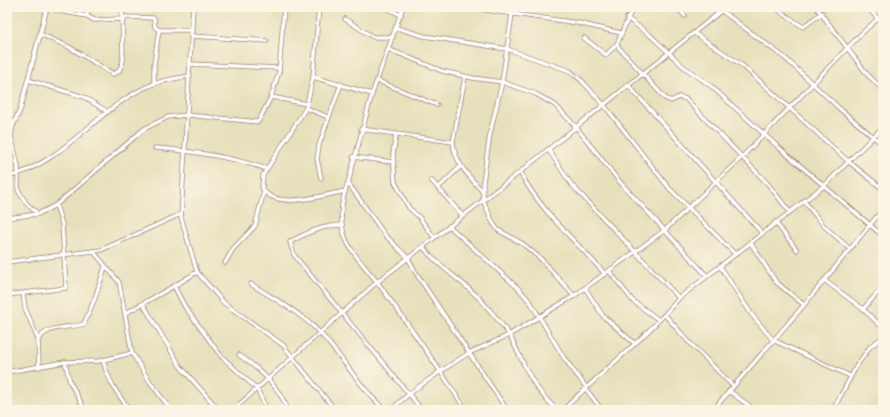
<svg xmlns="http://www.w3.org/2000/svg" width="890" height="417" viewBox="0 0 890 417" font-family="Vollkorn,serif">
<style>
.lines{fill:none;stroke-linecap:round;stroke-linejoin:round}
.minor-casing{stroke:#988074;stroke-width:5}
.tertiary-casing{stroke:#988074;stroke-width:5.5}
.minor{stroke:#fff;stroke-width:3.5}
.tertiary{stroke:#fff;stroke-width:4}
</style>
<rect width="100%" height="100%" fill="#fcf5e5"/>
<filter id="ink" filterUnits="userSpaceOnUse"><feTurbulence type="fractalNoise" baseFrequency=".025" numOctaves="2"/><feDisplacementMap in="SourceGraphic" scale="8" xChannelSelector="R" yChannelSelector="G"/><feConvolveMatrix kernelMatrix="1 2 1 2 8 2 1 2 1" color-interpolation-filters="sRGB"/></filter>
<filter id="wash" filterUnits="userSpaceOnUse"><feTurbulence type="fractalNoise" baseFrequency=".012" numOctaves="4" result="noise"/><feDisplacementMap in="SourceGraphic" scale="16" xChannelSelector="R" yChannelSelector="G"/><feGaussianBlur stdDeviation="0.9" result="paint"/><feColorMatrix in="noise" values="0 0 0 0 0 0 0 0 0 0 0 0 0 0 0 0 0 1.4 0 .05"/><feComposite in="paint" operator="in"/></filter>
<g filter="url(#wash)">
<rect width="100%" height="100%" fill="#e7e0bc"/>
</g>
<g filter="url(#ink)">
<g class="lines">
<defs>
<g id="minor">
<polyline points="47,7 59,11 87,16 94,20 123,19"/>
<polyline points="193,7 181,217 197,272 224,303 283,345 335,410"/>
<polyline points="319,7 313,77 372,94"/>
<polyline points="384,7 401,15"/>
<polyline points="403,7 372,94 348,183 385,235 408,258 416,273 507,410"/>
<polyline points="475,7 486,10 578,23 621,33"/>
<polyline points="513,7 502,82 490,134 483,182 483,200 493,223 498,230 523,244 541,259 574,296"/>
<polyline points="633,7 617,44 619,48 665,98 671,101 679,97 686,99 768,184 789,211"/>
<polyline points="677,7 685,16"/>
<polyline points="774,7 803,27 822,13"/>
<polyline points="816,7 867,74 883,90"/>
<polyline points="867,7 883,24"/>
<polyline points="722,11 785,58 840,109 883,145"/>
<polyline points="87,16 88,7"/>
<polyline points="123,17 154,18 155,27 159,30 192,30"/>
<polyline points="627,18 651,36 684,67 711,86 776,145 883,236"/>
<polyline points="345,19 373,37 393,37"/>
<polyline points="397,28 424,36 507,49 570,71 582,81 604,105 669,188 735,254"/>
<polyline points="694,33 743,66 849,162 883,189"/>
<polyline points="40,34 69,47 113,74 119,71 123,61 122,7"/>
<polyline points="192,36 267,41"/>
<polyline points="584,38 606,55 617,44"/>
<polyline points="388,49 442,71 473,78 502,82 536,94 555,105 576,127 619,181 707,276"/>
<polyline points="190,64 279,68"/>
<path d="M 313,77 L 306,108 L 263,175 L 262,188 C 275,211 324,195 345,191"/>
<polyline points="28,80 84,97 108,112"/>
<polyline points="378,81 437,105"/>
<polyline points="154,84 154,64 159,30"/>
<polyline points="628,85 762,233"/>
<polyline points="271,97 307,104"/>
<polyline points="306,108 328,117"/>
<polyline points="13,125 11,136 18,166 18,190 26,203 38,214"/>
<path d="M 361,129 L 453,142 C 455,163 468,175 482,191"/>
<polyline points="396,135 393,154 395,182 409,208 419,217 434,237"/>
<polyline points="453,142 465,77"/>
<path d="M 155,148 C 193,151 231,157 267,169"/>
<polyline points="548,149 571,184 679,298"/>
<polyline points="353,157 393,162"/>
<path d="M 520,172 C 540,211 576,241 605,274"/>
<path d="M 7,177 C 62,165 99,106 151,85 C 163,80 177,78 190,76"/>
<polyline points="321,178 317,159 319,145 341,84"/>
<polyline points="431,180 462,215"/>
<path d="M 348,183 C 342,198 339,213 343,230 C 347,250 366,267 378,283 C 408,324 438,367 466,410"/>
<polyline points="438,188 461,166"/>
<polyline points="804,201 824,226 850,249"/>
<polyline points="7,218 38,214 56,205 144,129 168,117 187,115 258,122 271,97 279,72 284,7"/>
<polyline points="775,222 797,250"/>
<path d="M 342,225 C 322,226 308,232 290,242 L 294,255 L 422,410"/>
<polyline points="449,226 519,289 531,303 564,358 586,387"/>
<polyline points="750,242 776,282 804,305"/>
<path d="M 423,247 C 443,272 469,284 487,307 C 495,316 504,326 510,336 C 526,367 530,385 557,410"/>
<polyline points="7,262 101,250 181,214"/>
<polyline points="225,263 233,249 255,226 264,191"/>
<polyline points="720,266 752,315 773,340 850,376"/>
<polyline points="609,271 633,301 659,320"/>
<polyline points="197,272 174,286 185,307 221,356 257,389 267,410"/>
<polyline points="824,280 863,309 883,328"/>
<path d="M 251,284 C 274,299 300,312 319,332 C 343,357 359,387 385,410"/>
<polyline points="585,288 603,316 634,343"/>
<polyline points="23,294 25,308 38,339"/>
<polyline points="7,295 66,288 62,224 56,205"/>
<polyline points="143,304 180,366 219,410"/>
<polyline points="863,309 883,287"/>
<polyline points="126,313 174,286"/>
<polyline points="665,315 688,341 733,386"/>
<polyline points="132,353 150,382 171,410"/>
<path d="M 239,355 C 260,369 279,387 288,410"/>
<path d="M 103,360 C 108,380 117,394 130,410"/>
<polyline points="65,362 70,382 85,410"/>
<path d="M 39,367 L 38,340 C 48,324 69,329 84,324 L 95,298 L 105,267"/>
<polyline points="7,372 65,362 99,361 132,353 119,282 93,251"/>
<polyline points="585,388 602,410"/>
<polyline points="729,391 755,410"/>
<polyline points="233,410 377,282 520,172 726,7"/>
<polyline points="391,410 410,393 441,371 469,353 509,335 574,296 665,230 741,158 861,34 883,14"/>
<path d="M 563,410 C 601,372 645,339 679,298 L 825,185 L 883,127"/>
<polyline points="713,410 804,305 883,209"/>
<polyline points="833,410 857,365 870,347 883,337"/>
</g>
<polyline id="tertiary" points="7,131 13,125 20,110 47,7"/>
</defs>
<use href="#minor" class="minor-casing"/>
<use href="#tertiary" class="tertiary-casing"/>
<use href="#minor" class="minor"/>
<use href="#tertiary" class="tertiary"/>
</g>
</g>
<rect width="890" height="417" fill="none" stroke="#fcf5e5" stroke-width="24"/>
</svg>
